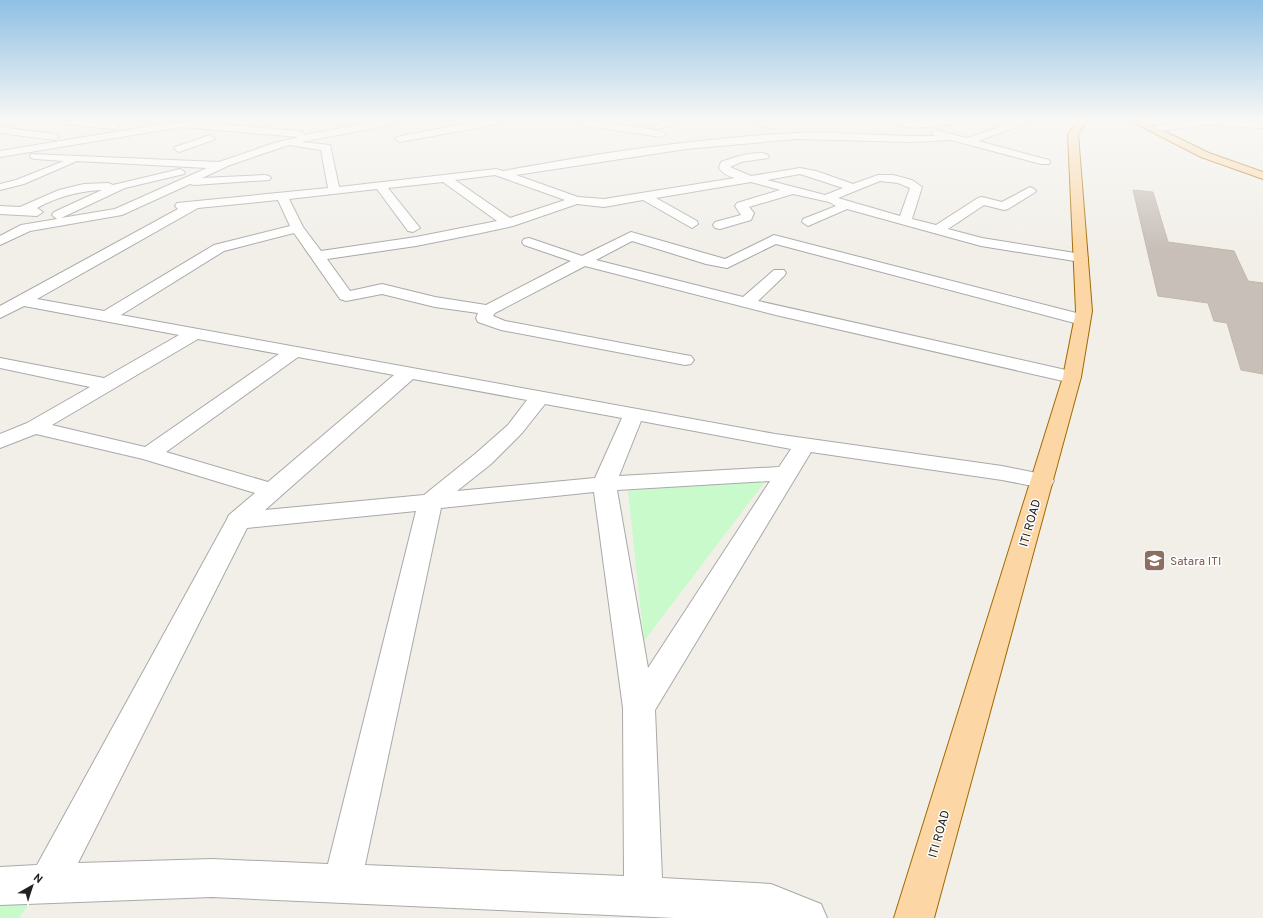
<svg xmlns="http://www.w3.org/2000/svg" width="1263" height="918" viewBox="0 0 1263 918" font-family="Overpass,sans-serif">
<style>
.park{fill:#c8facc}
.building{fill:#c7bfb8;stroke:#c4b6ab}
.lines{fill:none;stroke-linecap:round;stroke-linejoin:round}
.street-casing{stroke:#a9a9a9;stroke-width:2}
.primary-casing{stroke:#a06b00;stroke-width:2}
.street{fill:#fff;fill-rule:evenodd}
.primary{fill:#fcd6a4;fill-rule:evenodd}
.labels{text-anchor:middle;stroke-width:3;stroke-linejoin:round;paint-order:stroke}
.street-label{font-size:12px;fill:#222;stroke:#fff}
.education-label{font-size:12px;fill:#785e54;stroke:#fff;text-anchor:start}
</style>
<rect width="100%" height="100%" fill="#f2efe9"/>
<g class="park">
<polygon points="767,479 644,641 628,491"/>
<polygon points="0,900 30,903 19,918 0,918"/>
</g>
<polygon class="building" points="1133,190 1153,192 1168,242 1234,251 1248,281 1263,283 1263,374 1241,370 1227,323 1214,321 1208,303 1158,296"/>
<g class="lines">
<defs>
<g id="street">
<path d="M 60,121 C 72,121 111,118 119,126 L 114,129 L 64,124 Z"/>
<path d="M 181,121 L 300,131 L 303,132 L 304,135 L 380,121 L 400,121 L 396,124 L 301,142 L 330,145 L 339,187 L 496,169 L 503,171 C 599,153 697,138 795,133 C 841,131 886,137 932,136 L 935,136 L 931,133 L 936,130 L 967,138 L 1019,121 L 1033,121 L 978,141 L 1049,160 L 1050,162 L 1049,164 L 1041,164 L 951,140 L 912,142 L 796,139 L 686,149 L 516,175 L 578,197 L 604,199 L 735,178 C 728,176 723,174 719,168 L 721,162 C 731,158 762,148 769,156 L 768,158 L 741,162 L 730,167 L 751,176 L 800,168 L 816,171 L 853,184 L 878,175 L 893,175 L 912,180 L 922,187 L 912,219 L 936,225 L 978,198 L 982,197 L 1002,202 L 1030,187 L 1034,189 L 1036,191 L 1034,193 L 1008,209 L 1004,210 L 984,205 L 948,229 L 982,238 L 1081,254 L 1086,255 L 1088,258 L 1086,261 L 1081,262 L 981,246 L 847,209 L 808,226 L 802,222 L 803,219 L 836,206 L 829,202 L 793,194 L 749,207 L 754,213 L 751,220 L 720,229 L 715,228 L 713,225 L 715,222 L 741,215 L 735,206 L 737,203 L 780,190 L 751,182 L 656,198 L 697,221 L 698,224 L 692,228 L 643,200 L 604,207 L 577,204 L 513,226 L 481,233 L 416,246 L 327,259 L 350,291 L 382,284 L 435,297 L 486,305 L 571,261 L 524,245 L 522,242 L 524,239 L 529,238 L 582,256 L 631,232 L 725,259 L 774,235 L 1088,316 L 1090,320 L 1088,324 L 1082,325 L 776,244 L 727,268 L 706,264 L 632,241 L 596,260 L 743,297 L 774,270 L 784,270 L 786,273 L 784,276 L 758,301 L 1079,373 L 1081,377 L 1079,381 L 1072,383 L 780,316 L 585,266 L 495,313 L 493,316 L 505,321 L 685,355 L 691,356 L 694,360 L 691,364 L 685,365 L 501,330 L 478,322 L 476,318 L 478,313 L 435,307 L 382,294 L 346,301 L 340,299 L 294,233 L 224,251 L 121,315 L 775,434 L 1002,466 L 1051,476 L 1054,481 L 1051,486 L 1043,488 L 1002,480 L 811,452 L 655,710 L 662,878 L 771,884 L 821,904 L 827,918 L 675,918 L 212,897 L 0,905 L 0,867 L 37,865 L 226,521 L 229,515 L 255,493 L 143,459 L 36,434 L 0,448 L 0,434 L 27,423 L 90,387 L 0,368 L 0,358 L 104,378 L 179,335 L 24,306 L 0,318 L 0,306 L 178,209 L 175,206 L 177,203 L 328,188 L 321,150 L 289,145 L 230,165 L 202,178 L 265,175 L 269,176 L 271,178 L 269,180 L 194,185 L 190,184 L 122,215 L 30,231 L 0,245 L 0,236 L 21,225 L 57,219 L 52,215 L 54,212 L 102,190 C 78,191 57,197 37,208 L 43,212 L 37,216 L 0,214 L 0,206 L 20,207 L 59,190 L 84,184 L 108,183 L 113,185 L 180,169 L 185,172 L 184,174 L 125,188 L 61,218 L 115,209 L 207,168 L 77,161 L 24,184 L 0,190 L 0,184 L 16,180 L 64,161 L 35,159 L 31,158 L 30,156 L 31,154 L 219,162 L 274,143 L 299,137 L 181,127 L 0,157 L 0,151 ZM 800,174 L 843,188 L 825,195 L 767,180 ZM 495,175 L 565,200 L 510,218 L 455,180 ZM 880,181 L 898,183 L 910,188 L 900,216 L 838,198 ZM 443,182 L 497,221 L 416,237 L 321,251 L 303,227 L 289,199 L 377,189 L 408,231 L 413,232 L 420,228 L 388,188 ZM 278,200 L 290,226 L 214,245 L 104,311 L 37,299 L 198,208 ZM 198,339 L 279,354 L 145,447 L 52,425 ZM 298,357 L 394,375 L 268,482 L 166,452 ZM 413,379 L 527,400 L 508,425 L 475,454 L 424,495 L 265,510 ZM 545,404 L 622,418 L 595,478 L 457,491 L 491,464 L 522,433 ZM 641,421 L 775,446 L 791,449 L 779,467 L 619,476 ZM 770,481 L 648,668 L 617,490 ZM 594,492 L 623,708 L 624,876 L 365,865 L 441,508 ZM 416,511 L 328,864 L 212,859 L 78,863 L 247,528 Z"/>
<polygon points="482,121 502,121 498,124 400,142 395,139 400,136"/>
<polygon points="577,121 594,121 661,131 666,134 661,137 581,125 578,124"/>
<polygon points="667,121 683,121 658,129 653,126"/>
<polygon points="748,121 766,121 776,125 771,128"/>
<path d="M 892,121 L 956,121 L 952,124 C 937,126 904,132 892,121 Z"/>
<polygon points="1191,121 1263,122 1263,128 1206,125 1160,131 1155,128 1160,125"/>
<polygon points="0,127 54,134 59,137 54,140 0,133"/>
<polygon points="210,135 215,138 213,140 179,152 174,149 175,147"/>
</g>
<g id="primary">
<polygon points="1078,121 1087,121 1078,134 1092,311 1081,377 934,918 894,918 1063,377 1076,311 1068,134"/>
<polygon points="1131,121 1143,121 1209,153 1263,172 1263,179 1201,157"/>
</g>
</defs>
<use href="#street" class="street-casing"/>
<use href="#primary" class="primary-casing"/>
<use href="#street" class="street"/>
<use href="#primary" class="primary"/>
</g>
<linearGradient id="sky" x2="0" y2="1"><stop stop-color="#8fc0e4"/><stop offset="0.48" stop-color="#f9f8f5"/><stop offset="1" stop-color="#f9f8f5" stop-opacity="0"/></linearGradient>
<rect width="1263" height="250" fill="url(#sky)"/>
<defs>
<symbol id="university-square" viewBox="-11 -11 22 22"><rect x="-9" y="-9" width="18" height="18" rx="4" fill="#8d6e63" stroke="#fff"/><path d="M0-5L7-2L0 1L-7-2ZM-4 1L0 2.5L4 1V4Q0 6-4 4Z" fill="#fff"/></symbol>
</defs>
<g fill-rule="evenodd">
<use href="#university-square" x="1142" y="548" width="25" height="25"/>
</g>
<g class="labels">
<g class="street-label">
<text transform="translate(1030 523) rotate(-74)" y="4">ITI ROAD</text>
<text transform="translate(939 834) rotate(-74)" y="4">ITI ROAD</text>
</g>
<g class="education-label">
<text x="1170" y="565">Satara ITI</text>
</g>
</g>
<g transform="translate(32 886) rotate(39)" stroke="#ffffff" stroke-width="3" paint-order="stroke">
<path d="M0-3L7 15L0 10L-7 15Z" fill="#222222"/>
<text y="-6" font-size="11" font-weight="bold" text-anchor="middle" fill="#222222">N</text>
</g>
</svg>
